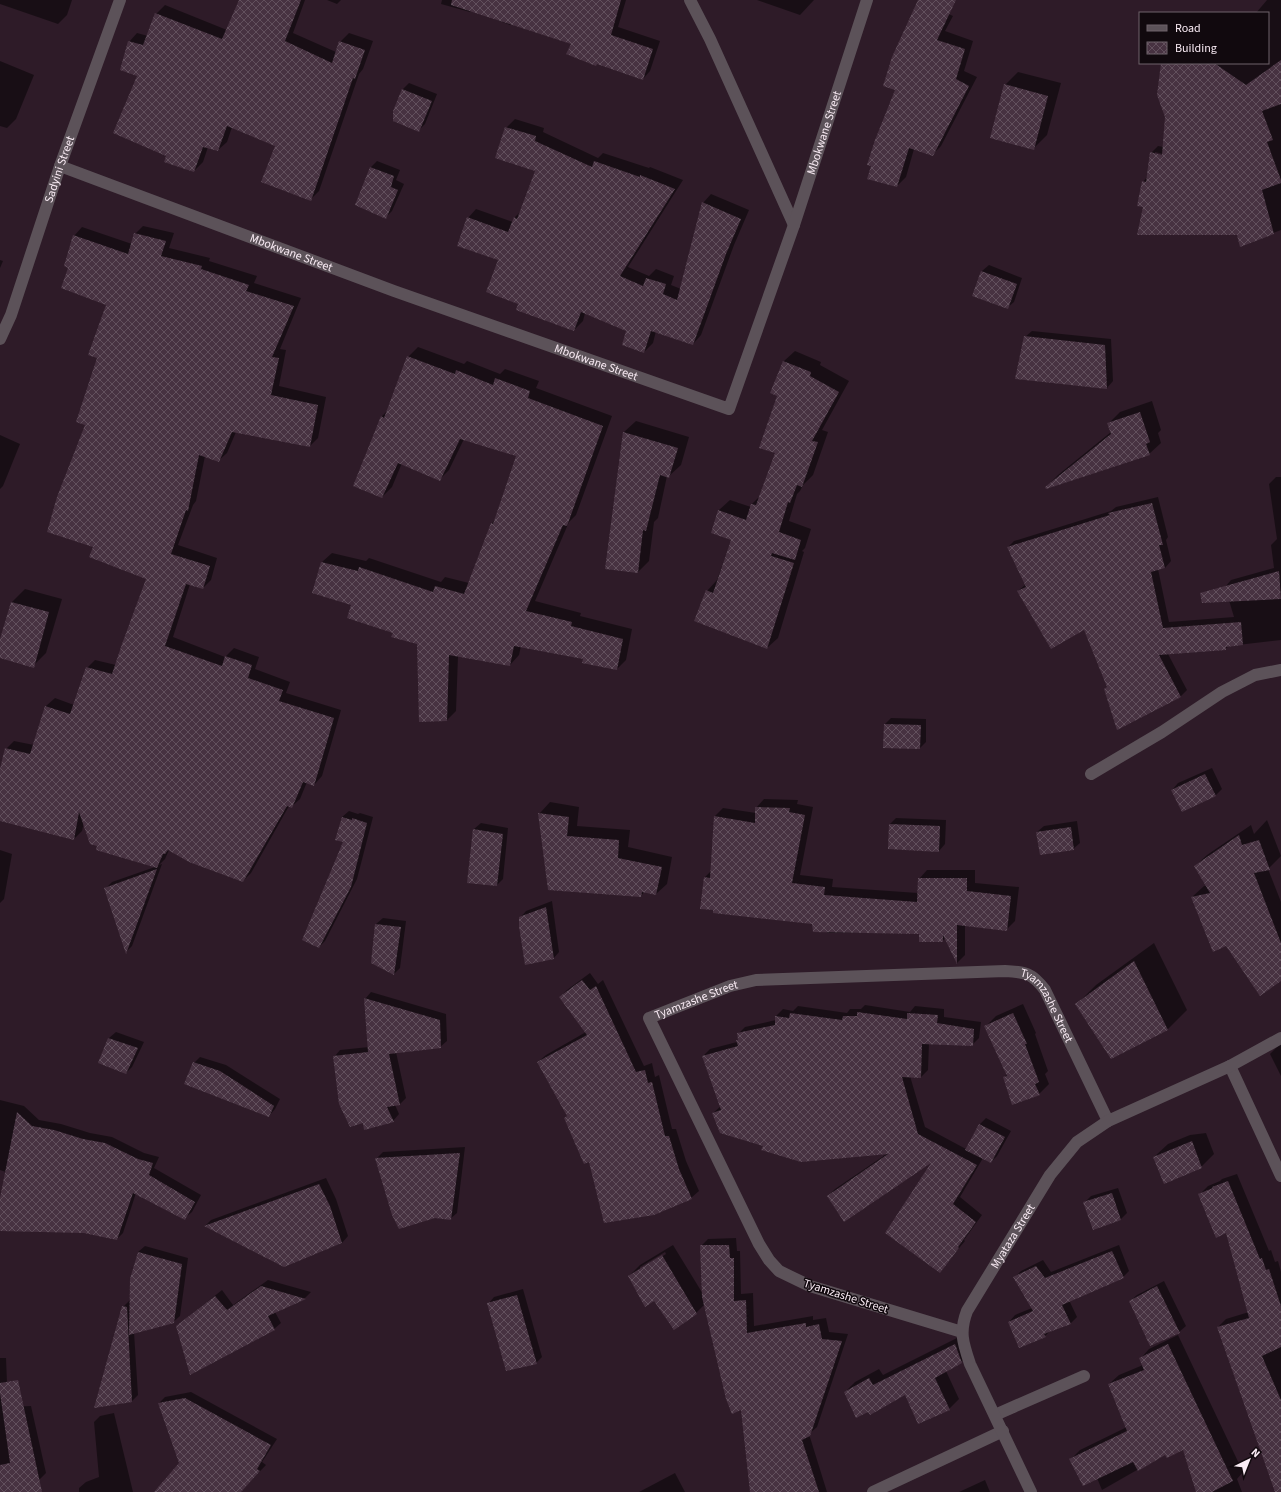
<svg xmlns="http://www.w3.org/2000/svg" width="1281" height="1492" viewBox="0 0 1281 1492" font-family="'Source Sans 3',sans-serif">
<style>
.shadow{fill:#0007;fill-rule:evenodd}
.building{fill:url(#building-cross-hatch)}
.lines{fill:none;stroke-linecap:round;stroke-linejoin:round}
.minor{stroke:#5c5259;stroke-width:12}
.labels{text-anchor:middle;stroke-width:3;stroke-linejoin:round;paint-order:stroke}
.street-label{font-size:12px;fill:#f9ebf4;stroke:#11090e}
</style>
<defs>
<pattern id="building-cross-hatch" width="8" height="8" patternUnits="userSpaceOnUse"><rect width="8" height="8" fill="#473241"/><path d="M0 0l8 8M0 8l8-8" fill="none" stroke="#62505d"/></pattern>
</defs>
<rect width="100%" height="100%" fill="#2e1b28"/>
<g class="shadow">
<polygon points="0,0 72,0 67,15 58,24 0,4"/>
<polygon points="240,0 305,0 293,33 336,52 340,42 349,33 373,41 363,69 359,74 319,191 310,200 276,145 232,127 227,142 218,150 208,147 203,162 194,171 167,156 138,75 129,42 137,33 148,36 156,14 165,5 227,30"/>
<polygon points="327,0 341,0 337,4"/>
<polygon points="442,0 626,0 618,27 660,41 650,71 643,79 572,43 512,24 510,25 472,10 470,12 441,4"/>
<polygon points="757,0 814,0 800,15"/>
<path d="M 1267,0 L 1281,0 L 1281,230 L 1241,245 L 1237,234 L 1144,207 L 1143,182 L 1147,177 L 1151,153 L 1158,146 L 1164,147 L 1166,117 L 1162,63 L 1268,63 L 1268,13 L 1256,13 ZM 1155,152 L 1167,155 L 1167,157 L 1155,155 Z"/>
<polygon points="923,2 953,16 945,31 973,41 964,71 977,77 941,146 932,155 914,149 906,177 897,186 896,89"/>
<polygon points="0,61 34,75 16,119 7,128 0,126"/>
<polygon points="1018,72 1061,83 1047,135 1034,148 1005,85"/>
<polygon points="409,83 437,94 425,124 419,130 403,89"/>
<polygon points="515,119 544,128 543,132 598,158 603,153 649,168 650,167 683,180 628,267 649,276 656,269 674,276 671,285 681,289 703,203 711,194 749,210 734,245 701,335 693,344 656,331 653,343 644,352 628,331 585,313 583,321 574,330 519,304 499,259 468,218 476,209 513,222 514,218 521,211 536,171 506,128"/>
<polygon points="377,161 400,170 396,180 404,184 392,211 385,218 356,204 371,167"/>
<polygon points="143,226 174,233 169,248 210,258 209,261 257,276 254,283 301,298 280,349 286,350 279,386 326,397 318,438 310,446 236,432 227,453 218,461 205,456 196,501 193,505 178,545 217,558 211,580 203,588 190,584 173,637 225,657 234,648 259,657 255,669 290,682 286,693 341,710 322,776 314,785 307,782 300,799 291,807 289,806 251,873 243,881 169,850 165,859 159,865 162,864 132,946 126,952 105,889 112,882 155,867 98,846 84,822 82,831 74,839 0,820 0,776 6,749 14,741 34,745 46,706 55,698 74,705 87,668 95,660 116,665 148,578 94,546 86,425 108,304 69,267 74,236 82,227 132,244 135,234"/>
<polygon points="0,260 3,261 0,268"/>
<polygon points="989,265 1022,278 1014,302 1007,308 973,295 982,271"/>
<polygon points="1032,331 1111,339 1113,381 1107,388 1016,378 1025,337"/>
<polygon points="418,347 464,364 467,361 500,374 505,369 539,381 536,388 612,416 576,515 569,522 535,601 581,613 580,616 632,629 626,660 617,669 584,659 521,646 519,655 510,665 458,656 456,711 447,720 418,643 394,632 352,605 322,562 332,553 366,561 369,558 441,582 445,577 469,583 492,523 495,520 517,455 464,439 449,470 439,480 402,463 392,487 382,497 381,417 388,410 408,357"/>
<polygon points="795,351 821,362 820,365 849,381 822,430 828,432 813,475 803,485 800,491 797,494 789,521 811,529 805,548 802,551 804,552 778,638 767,648 707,591 717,580 732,539 712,532 719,510 730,500 751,507 752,504 760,496 776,453 778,395 771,392 784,361"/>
<polygon points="1152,401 1161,430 1158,433 1161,443 1149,454 1046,487 1058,475 1111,432 1108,424 1120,412"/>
<polygon points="636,421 689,437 681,465 669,476 667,476 658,518 654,522 649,561 638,572 606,568 624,432"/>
<polygon points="0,435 20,444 3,486 0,489"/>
<polygon points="1276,477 1281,477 1281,640 1229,646 1225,649 1168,654 1187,690 1180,697 1108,686 1084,629 1018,591 1026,584 1008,547 1014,541 1111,511 1116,507 1158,497 1168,537 1166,540 1171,561 1165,568 1158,569 1169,622 1234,617 1225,587 1231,580 1274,568 1271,545 1277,539 1269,484"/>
<polygon points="25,589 62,599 46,653 33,666 0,657 0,642 12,602"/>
<polygon points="891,718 926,719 926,742 920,748 885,724"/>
<polygon points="1212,768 1222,789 1216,795 1172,790 1178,783"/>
<polygon points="764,799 798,800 797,804 813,807 800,875 833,879 832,887 918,893 919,879 927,870 975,870 975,883 1019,887 1015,921 1007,929 965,925 965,955 957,963 946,938 942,941 920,933 827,933 827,931 813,923 701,908 705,877 711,871 715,816 723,808 756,813 756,808"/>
<polygon points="550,802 579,807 577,826 630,830 628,847 672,857 667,884 656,894 645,891 641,896 548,889 540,813"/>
<polygon points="349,811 358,814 360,813 373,817 357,879 325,941 319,947 344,842 342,817"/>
<polygon points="896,818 946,820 945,844 939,851 889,848 890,824"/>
<polygon points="1267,820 1281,856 1268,869 1281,902 1281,979 1192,897 1204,886 1207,885 1195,866 1207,855 1251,825 1254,834"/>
<polygon points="1077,821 1080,843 1073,849 1037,832 1044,826"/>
<polygon points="481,823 508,828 503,879 497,885 474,829"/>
<polygon points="0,850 12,854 4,899 0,903"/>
<polygon points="552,901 559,952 553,959 520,918 526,911"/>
<polygon points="383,918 406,921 400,968 394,974 372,962 376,924"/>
<polygon points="1154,943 1187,1010 1168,1029 1077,1004 1096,985"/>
<polygon points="590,973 598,984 603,980 644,1066 652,1063 655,1077 659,1075 672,1129 676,1129 686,1161 699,1191 691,1198 589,1160 565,1118 568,1115 538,1062 546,1055 586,1032 560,997 567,990"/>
<polygon points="371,992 446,1014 447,1041 440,1047 396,1052 406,1098 400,1104 395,1105 399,1114 393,1121 363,1121 334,1057 340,1050 369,1047 365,999"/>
<polygon points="1023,1004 1036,1033 1035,1034 1048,1071 1045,1074 1049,1084 1039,1094 1004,1078 1007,1074 986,1026 996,1016"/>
<polygon points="865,1005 910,1012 915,1006 944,1009 944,1017 981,1022 979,1038 972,1045 929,1043 928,1070 921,1077 910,1076 925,1127 966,1149 980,1124 986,1118 1011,1131 997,1156 991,1162 983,1158 960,1197 982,1215 964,1240 965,1241 939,1272 934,1160 828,1196 835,1189 888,1153 764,1145 713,1113 721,1106 703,1056 710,1049 737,1042 739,1039 738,1034 745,1027 776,1020 776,1016 783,1009 793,1011 798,1006 847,1013 850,1009 861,1009"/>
<polygon points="116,1032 144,1042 132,1067 126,1073 99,1063 109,1038"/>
<polygon points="1281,1043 1281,1076 1270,1054"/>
<polygon points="200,1057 226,1065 280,1099 275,1109 269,1116 194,1063"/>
<polygon points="0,1100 24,1106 39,1120 61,1124 90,1133 112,1137 144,1153 159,1157 154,1168 201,1195 192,1212 185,1218 136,1193 123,1233 117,1239 84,1232 0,1230 0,1203 6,1172 0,1170"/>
<polygon points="1206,1133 1214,1154 1201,1167 1154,1157 1168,1144 1190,1135"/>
<polygon points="465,1147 457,1213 450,1219 377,1158 383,1152"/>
<polygon points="1237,1174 1269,1251 1271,1250 1275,1262 1278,1261 1281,1272 1281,1461 1218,1327 1226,1319 1249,1312 1226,1232 1199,1195 1208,1186 1220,1181 1222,1179"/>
<polygon points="326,1178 336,1199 348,1236 342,1243 284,1266 205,1226 211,1220"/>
<polygon points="1118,1188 1127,1213 1121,1219 1085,1202 1091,1196"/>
<path d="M 736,1238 L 737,1251 L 740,1251 L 741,1294 L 753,1293 L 754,1326 L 813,1316 L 813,1320 L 826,1318 L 829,1332 L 848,1334 L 817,1427 L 809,1434 L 827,1492 L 751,1492 L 753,1431 L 704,1305 L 696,1313 L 654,1299 L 629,1276 L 640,1265 L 673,1245 L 703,1294 L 701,1246 L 708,1239 ZM 665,1252 L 666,1254 L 640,1270 L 640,1267 Z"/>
<polygon points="1119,1245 1129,1271 1123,1277 1069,1300 1077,1317 1071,1323 1051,1330 1045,1336 1009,1322 1015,1315 1032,1308 1015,1277 1021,1271 1043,1260 1051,1272"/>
<polygon points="145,1246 188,1258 180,1316 173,1322 134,1332 138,1395 132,1401 123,1307 130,1300 138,1252"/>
<polygon points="268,1280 311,1292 305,1298 275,1312 281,1323 274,1329 190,1373 177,1326 222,1290 233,1305"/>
<polygon points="1164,1281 1186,1326 1179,1332 1130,1301 1137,1295"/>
<polygon points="523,1289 542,1357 536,1363 488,1304 494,1297"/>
<polygon points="965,1334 971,1352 961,1362 946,1371 959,1399 949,1409 906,1394 868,1411 845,1392 855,1382 879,1369 883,1375"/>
<polygon points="1178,1335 1243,1472 1237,1479 1242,1492 1198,1492 1183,1449 1165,1454 1102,1490 1097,1478 1071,1459 1080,1450 1127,1427 1109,1384 1119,1375 1143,1365 1140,1359 1149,1349"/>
<polygon points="0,1358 6,1358 8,1407 31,1406 46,1473 39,1480 0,1486"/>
<polygon points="191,1392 277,1439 262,1462 266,1465 240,1492 156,1492 180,1463 159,1403 165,1397"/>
<polygon points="114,1413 133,1492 79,1492 79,1488 86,1482 99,1477 94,1422 100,1416"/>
<polygon points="675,1473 685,1492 639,1492"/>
<polygon points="985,1480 990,1492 959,1492"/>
</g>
<g class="building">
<polygon points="239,0 301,0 285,41 332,63 339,41 365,50 355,79 353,78 311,201 261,182 275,146 227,126 218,151 203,147 194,172 164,162 166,156 113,133 137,76 120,70 128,41 143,45 155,13 222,39"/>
<polygon points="452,0 621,0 611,35 653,49 643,80 597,64 596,66 566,54 571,44 451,5"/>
<polygon points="918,0 956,0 937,40 965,49 956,79 969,86 933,156 909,148 897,187 867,179 871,166 867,165 875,140 895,90 883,86 892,57"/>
<polygon points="1281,60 1281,104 1262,111 1273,140 1267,142 1281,180 1281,183 1262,190 1274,234 1240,247 1237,235 1137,235 1143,207 1137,206 1142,181 1146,182 1150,152 1162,155 1165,117 1157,95 1161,63 1214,63 1246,85"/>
<polygon points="1004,84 1048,96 1034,150 990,138"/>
<polygon points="402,89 432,101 419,132 393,121 393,111"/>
<polygon points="505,127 536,136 535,141 592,167 594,161 640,177 640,175 675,189 620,276 643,286 646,278 666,284 663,294 677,300 702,202 741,219 726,254 693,345 651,331 644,353 622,345 626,331 581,312 574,331 516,310 518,304 486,292 498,260 457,246 467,217 508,232 514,217 517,219 535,171 495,158"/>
<polygon points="370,167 394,176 391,187 398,190 386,219 355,205"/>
<polygon points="134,233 166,241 161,256 202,266 201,269 249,285 246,291 294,306 272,357 279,358 271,395 318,405 310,447 232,432 219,462 199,455 188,511 186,510 171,554 210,566 203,589 186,584 165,646 222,666 225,656 252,665 248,678 283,690 279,701 334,718 314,786 303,782 292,808 287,806 243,882 189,862 168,850 165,854 163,854 157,868 96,850 97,846 90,844 79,812 74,840 0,821 0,769 5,748 30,754 45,706 70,714 86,667 112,674 122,644 146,579 89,557 93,547 47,532 57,497 85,425 76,422 97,358 88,355 106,305 61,288 68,268 64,266 73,235 128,254"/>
<polygon points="981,271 1017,284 1008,309 972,296"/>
<polygon points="1024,336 1105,345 1107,389 1015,379"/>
<polygon points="407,356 455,374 456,370 493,385 495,378 530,391 528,398 603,426 567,526 563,525 526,611 572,622 571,626 623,639 617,670 582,663 583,659 514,646 510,666 449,655 447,721 419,722 417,644 391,637 393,633 347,618 351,605 312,593 321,562 358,571 359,567 433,592 435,586 464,594 491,523 493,524 516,456 460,439 440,481 398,463 382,498 353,486 381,416 384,418"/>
<polygon points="783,361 811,372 810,376 839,392 812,441 818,442 802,487 797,485 790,503 788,502 779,532 801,540 795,560 772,553 771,556 794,563 767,649 694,621 706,590 713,593 731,540 711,533 718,510 746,520 751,504 756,505 775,453 759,448 777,396 770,393"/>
<polygon points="1140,412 1150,442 1146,444 1150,455 1046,489 1045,487 1111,434 1107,423"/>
<polygon points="623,432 678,448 669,478 660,475 646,531 643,530 638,573 605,569"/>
<polygon points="1152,503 1163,545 1159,545 1165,568 1151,572 1163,628 1241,622 1243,645 1226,647 1226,650 1159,655 1181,697 1117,730 1104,689 1107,687 1084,630 1051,649 1017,591 1026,587 1007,547 1110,515 1108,513"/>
<polygon points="1279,571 1281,599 1202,603 1200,593"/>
<polygon points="11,602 49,612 34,668 0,658 0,639"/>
<polygon points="884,724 921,725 920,749 883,748"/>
<polygon points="1205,774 1216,796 1182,812 1171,790"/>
<polygon points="755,807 790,808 789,812 805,815 792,883 825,887 824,895 917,902 918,878 967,878 967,891 1011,896 1007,931 957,925 957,964 943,935 943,942 919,942 919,934 813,932 812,924 713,913 713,910 700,909 704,877 710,878 714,816 755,823"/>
<polygon points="538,813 569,817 567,836 619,840 618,858 662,867 656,895 642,892 641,897 548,890"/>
<polygon points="342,817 352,820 352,818 367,823 351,887 319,948 302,940 343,842 335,840"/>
<polygon points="889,824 940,826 939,852 888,849"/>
<polygon points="1071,827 1074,850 1040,855 1036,832"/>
<polygon points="473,829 503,834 497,886 467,883"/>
<polygon points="1239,835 1242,845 1259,840 1270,870 1254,873 1281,943 1281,981 1260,996 1226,946 1213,952 1191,897 1210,893 1194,866"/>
<polygon points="157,869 126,954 104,888"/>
<polygon points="546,907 554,959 525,965 519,926 519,917"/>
<polygon points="375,924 401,927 394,975 371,963"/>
<polygon points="1134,961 1168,1030 1111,1059 1075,1004"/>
<polygon points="582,980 590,990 596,986 636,1072 645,1070 648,1083 652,1082 665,1136 669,1136 679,1169 692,1199 654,1215 604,1223 589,1162 584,1164 564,1118 567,1116 537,1062 587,1035 559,997"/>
<polygon points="364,998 440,1020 441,1048 389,1054 400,1105 387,1107 394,1122 364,1130 363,1123 350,1127 339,1104 333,1056 368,1052"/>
<polygon points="857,1012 907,1019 907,1013 938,1015 937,1023 974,1029 973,1046 922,1044 921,1078 902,1077 918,1134 977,1165 953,1204 976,1222 958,1247 959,1248 940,1273 885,1233 931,1163 844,1222 827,1196 888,1154 801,1162 761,1150 763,1146 720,1133 712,1113 721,1110 702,1056 738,1046 736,1040 738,1040 737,1033 775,1025 775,1016 789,1018 790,1013 842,1020 843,1016 857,1016"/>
<polygon points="1013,1013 1027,1044 1025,1044 1039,1082 1035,1084 1040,1095 1012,1105 1003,1077 1007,1076 984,1026"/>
<polygon points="108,1038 138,1048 126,1074 98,1063"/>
<polygon points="193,1062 220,1071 274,1106 269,1117 184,1084"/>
<polygon points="17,1112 32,1126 54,1130 83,1139 105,1143 138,1159 153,1163 149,1175 195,1202 185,1220 133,1193 117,1240 84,1233 0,1231 0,1198"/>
<polygon points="979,1124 1005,1137 991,1163 965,1150"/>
<polygon points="1192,1141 1202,1168 1164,1184 1153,1157"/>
<polygon points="460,1153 451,1220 435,1218 399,1229 392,1215 375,1158"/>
<polygon points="1228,1181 1260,1259 1262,1258 1266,1270 1269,1269 1281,1306 1281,1347 1262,1356 1281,1400 1281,1492 1275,1492 1217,1327 1249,1318 1226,1233 1216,1238 1198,1194 1213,1188 1212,1187"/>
<polygon points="319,1184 330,1206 342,1243 284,1267 204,1226"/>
<polygon points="1112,1193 1121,1220 1093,1230 1083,1202"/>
<polygon points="700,1245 729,1245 730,1258 734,1258 734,1301 746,1300 747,1333 806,1323 806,1327 819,1324 822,1339 842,1341 810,1436 802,1440 819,1492 750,1492 741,1410 732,1414 726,1399 702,1297"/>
<polygon points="1112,1251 1124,1278 1062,1305 1071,1324 1044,1334 1046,1337 1019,1348 1008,1322 1033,1311 1013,1277 1036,1266 1045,1278"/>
<polygon points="138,1252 182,1264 174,1323 129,1335 130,1279"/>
<polygon points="662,1255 697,1314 674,1330 654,1301 645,1307 628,1276"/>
<polygon points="261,1286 306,1299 268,1316 275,1330 190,1375 176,1326 215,1296 227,1310"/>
<polygon points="1157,1286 1180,1333 1150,1346 1129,1301"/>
<polygon points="517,1295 537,1364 506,1371 487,1303"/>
<polygon points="122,1306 127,1307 132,1402 94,1408"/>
<polygon points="955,1344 962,1363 935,1378 950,1410 918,1424 905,1395 870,1415 868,1412 856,1418 844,1392 869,1378 873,1385"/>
<polygon points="1168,1344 1233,1481 1212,1492 1196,1492 1183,1450 1167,1458 1165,1455 1138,1471 1133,1462 1083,1486 1069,1459 1127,1431 1108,1384 1144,1370 1139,1358"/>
<polygon points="18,1380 42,1492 0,1492 0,1465 10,1463 0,1393 0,1383"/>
<polygon points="185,1398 271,1445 257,1469 260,1471 241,1492 154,1492 179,1463 158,1403"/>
</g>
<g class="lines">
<g class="minor">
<polyline points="690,0 710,39 794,225"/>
<path id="s1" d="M 60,166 L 394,291 L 729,409 L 794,225 L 867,0"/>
<path id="s2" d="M 0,339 L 11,315 L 60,166 L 120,0"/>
<polyline points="1091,774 1162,732 1222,692 1255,675 1281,670"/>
<polyline points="1230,1066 1281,1176"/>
<path id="s3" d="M 962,1332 L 810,1286 L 779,1271 L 769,1260 L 759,1244 L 649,1018 L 730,986 L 756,980 L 1005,971 C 1026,972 1032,973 1045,990 L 1108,1121"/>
<polyline points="995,1415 1084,1376"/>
<polyline points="873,1492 1003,1431"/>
<path id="s4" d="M 1031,1492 L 970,1364 C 963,1343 959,1332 967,1311 L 1050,1175 L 1077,1142 L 1108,1121 L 1230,1066 L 1281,1038"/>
</g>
</g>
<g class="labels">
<g class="street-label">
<text dy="4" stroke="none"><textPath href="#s1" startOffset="1004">Mbokwane Street</textPath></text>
<text dy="4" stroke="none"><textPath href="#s2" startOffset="180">Sadyini Street</textPath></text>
<text dy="4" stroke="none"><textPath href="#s1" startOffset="247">Mbokwane Street</textPath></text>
<text dy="4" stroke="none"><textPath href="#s1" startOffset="571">Mbokwane Street</textPath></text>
<text dy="4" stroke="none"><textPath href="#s3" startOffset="529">Tyamzashe Street</textPath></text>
<text dy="4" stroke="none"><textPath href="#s3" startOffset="901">Tyamzashe Street</textPath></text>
<text dy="4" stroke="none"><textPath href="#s4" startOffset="284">Myataza Street</textPath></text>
<text transform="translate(846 1296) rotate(18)" y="4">Tyamzashe Street</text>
</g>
</g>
<rect x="1139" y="12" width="130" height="52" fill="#11090e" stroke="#6e636a"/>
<rect x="1147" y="25" width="20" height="6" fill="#5c5259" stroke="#6e636a"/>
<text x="1175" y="32" font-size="12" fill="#f9ebf4">Road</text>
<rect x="1147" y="42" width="20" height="12" fill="url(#building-cross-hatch)" stroke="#6e636a"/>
<text x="1175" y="52" font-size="12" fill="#f9ebf4">Building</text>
<g transform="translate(1249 1460) rotate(43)" stroke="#11090e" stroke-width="3" paint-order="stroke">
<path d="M0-3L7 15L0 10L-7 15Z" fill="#f9ebf4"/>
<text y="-6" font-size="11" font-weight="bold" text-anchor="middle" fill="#f9ebf4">N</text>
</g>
</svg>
